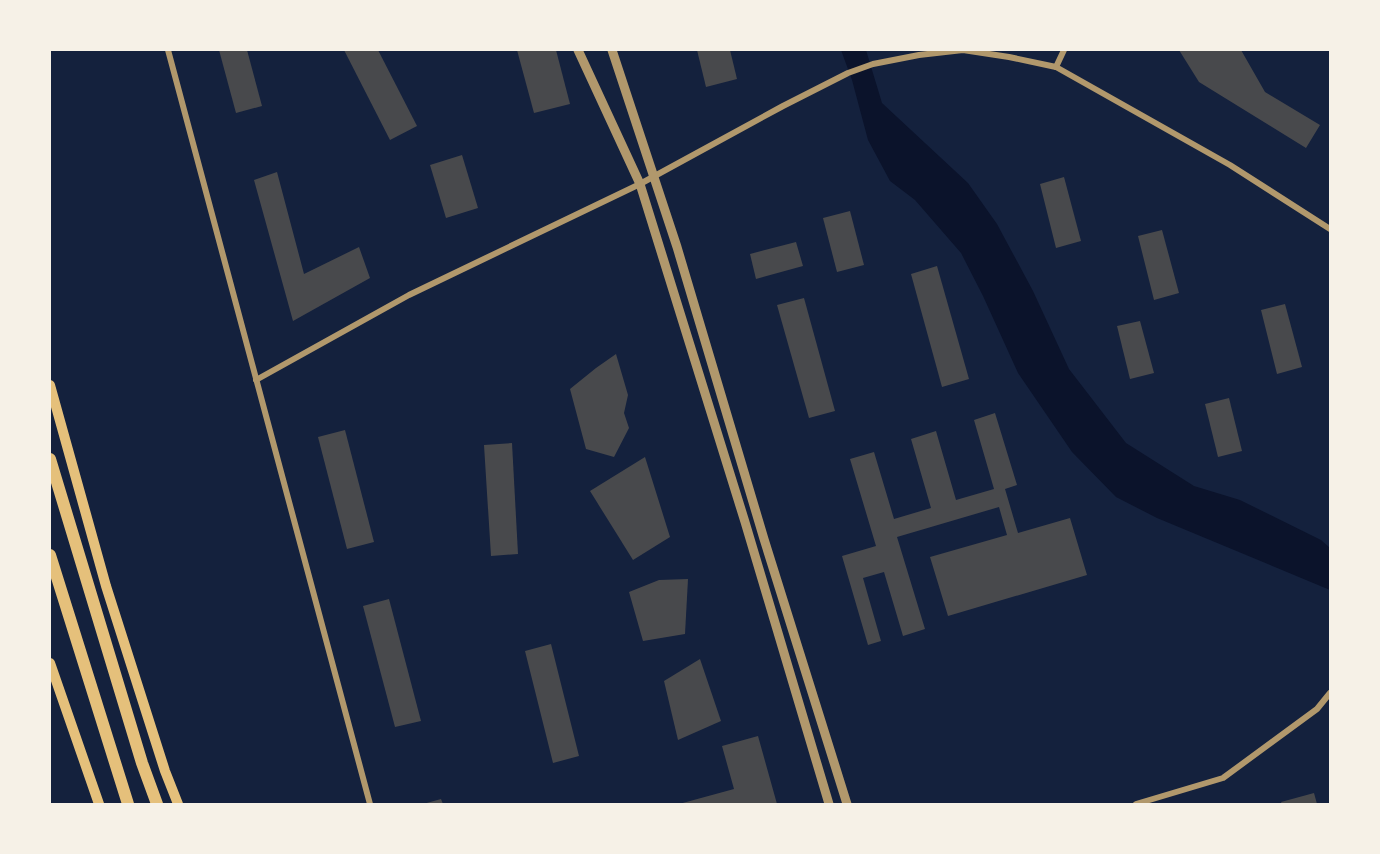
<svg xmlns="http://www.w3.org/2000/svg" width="1380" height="854" viewBox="0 0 1380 854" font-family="Jost,sans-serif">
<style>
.water{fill:#0b132b}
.building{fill:#48494c}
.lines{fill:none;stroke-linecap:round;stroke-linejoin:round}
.minor{stroke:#b1986c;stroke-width:6}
.tertiary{stroke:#b1986c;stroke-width:9}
.primary{stroke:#e5c07b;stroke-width:10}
.trunk{stroke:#e5c07b;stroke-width:12}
</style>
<rect width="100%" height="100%" fill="#14213d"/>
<polygon class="water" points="841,50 866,50 882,103 968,183 997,224 1033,291 1069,369 1126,443 1194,486 1240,500 1321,540 1330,548 1330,590 1157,518 1116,497 1072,452 1018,373 983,296 961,253 915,200 890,181 868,140 852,80"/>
<g class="building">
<polygon points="219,50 247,50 262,106 236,113"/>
<polygon points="344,50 378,50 417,126 390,140"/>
<polygon points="517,50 556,50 570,104 534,113"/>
<polygon points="697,50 730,50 737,79 706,87"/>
<polygon points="1179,50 1241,50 1265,92 1320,125 1306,148 1199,82"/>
<polygon points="462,155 478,208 446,218 430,165"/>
<polygon points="277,172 304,274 359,247 370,278 293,321 254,180"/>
<polygon points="1064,177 1081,241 1056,248 1040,184"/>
<polygon points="850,211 864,265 837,272 823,218"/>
<polygon points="1162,230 1179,293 1154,300 1138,236"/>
<polygon points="796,242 803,266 756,279 750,254"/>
<polygon points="937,266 969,379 942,387 911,274"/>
<polygon points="804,298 835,411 809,418 777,305"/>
<polygon points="1285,304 1302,367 1277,374 1261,310"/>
<polygon points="1140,321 1154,373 1130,379 1117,326"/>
<polygon points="616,354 628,395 624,413 629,428 614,457 586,449 570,389 596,368"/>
<polygon points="1229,398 1242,451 1218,457 1205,404"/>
<polygon points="995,413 1017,485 1005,489 1018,533 1070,518 1087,575 948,616 930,557 1007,535 999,507 897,537 925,629 903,636 884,572 863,578 881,641 868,645 842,556 876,546 850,459 874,452 894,519 931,508 911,439 936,431 956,500 994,489 974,420"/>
<polygon points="345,430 374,542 347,549 318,437"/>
<polygon points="512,443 518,554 491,556 484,445"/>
<polygon points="645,457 670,537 633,560 590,491"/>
<polygon points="688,579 685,634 643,641 629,592 659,580"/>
<polygon points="389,599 421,721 395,727 363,606"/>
<polygon points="551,644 579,756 553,763 525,651"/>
<polygon points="700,659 721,721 678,740 664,681"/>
<polygon points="758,736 777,804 679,804 734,789 722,746"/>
<polygon points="1314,793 1317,804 1282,804 1281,802"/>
<polygon points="441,799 443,804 423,804"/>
</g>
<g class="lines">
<g class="minor">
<polyline points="168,50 370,804"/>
<polyline points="1056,67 1064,50"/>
<polyline points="256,380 409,295 640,184 783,106 848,73 873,64 919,55 963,50 1009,57 1056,67 1230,165 1330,229"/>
<polyline points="1136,804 1223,778 1317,709 1330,693"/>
</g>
<g class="tertiary">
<polyline points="578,50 640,184 745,522 829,804"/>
<polyline points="612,50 677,247 764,539 847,804"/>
</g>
<g class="primary">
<polyline points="50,385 106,586 165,771 178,804"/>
<polyline points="50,663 99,804"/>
</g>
<g class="trunk">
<polyline points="50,459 142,763 157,804"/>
<polyline points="50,555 128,804"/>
</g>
</g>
<rect width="1380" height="854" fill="none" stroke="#f6f1e7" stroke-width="102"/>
</svg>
